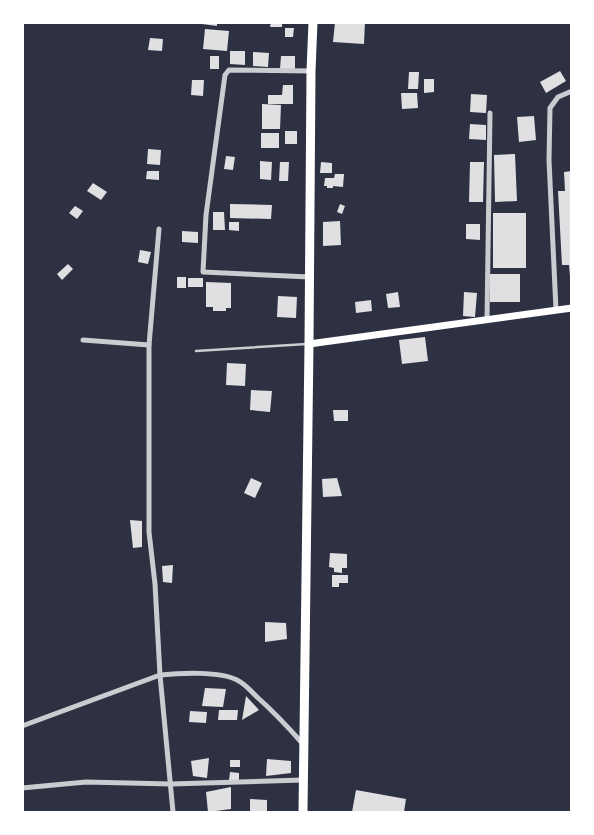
<svg xmlns="http://www.w3.org/2000/svg" width="594" height="835" viewBox="0 0 594 835" font-family="'DM Sans',sans-serif">
<style>
.building{fill:#e0e0e3}
.lines{fill:none;stroke-linecap:round;stroke-linejoin:round}
.service{stroke:#caccd0;stroke-width:2.5}
.minor{stroke:#caccd0;stroke-width:5}
.secondary{stroke:#fff;stroke-width:7}
.trunk{stroke:#fff;stroke-width:9}
</style>
<rect width="100%" height="100%" fill="#2d3142"/>
<g class="building">
<polygon points="202,22 217,22 217,26 202,24"/>
<polygon points="271,22 282,22 282,27 270,27"/>
<polygon points="335,22 365,22 364,44 333,42"/>
<polygon points="285,28 294,28 293,37 285,37"/>
<polygon points="205,29 229,31 227,51 203,49"/>
<polygon points="150,38 163,39 162,51 148,50"/>
<polygon points="230,51 245,51 245,65 230,64"/>
<polygon points="253,52 269,53 268,67 253,66"/>
<rect x="210" y="56" width="9" height="13"/>
<polygon points="281,56 295,56 295,69 280,69"/>
<polygon points="560,71 566,81 546,93 540,82"/>
<polygon points="409,72 419,72 418,89 408,89"/>
<polygon points="424,79 434,79 434,92 424,93"/>
<polygon points="192,80 204,80 203,96 191,95"/>
<polygon points="283,85 293,85 293,104 268,104 268,95 282,95"/>
<polygon points="401,93 417,93 418,108 402,109"/>
<polygon points="471,94 487,95 486,113 470,112"/>
<polygon points="262,104 281,105 280,129 262,129"/>
<polygon points="534,116 536,140 519,142 517,117"/>
<polygon points="470,124 486,125 486,140 469,139"/>
<rect x="285" y="131" width="12" height="13"/>
<rect x="261" y="133" width="18" height="15"/>
<polygon points="148,149 161,150 160,165 147,164"/>
<polygon points="515,154 517,201 495,202 494,155"/>
<polygon points="226,156 235,157 233,170 224,169"/>
<polygon points="260,161 272,162 271,180 260,179"/>
<polygon points="280,162 289,162 288,181 279,181"/>
<polygon points="321,162 332,163 332,173 320,173"/>
<polygon points="470,162 484,162 483,202 469,202"/>
<polygon points="147,171 159,171 159,180 146,179"/>
<polygon points="572,171 572,276 570,276 569,265 562,265 558,191 565,191 564,172"/>
<polygon points="335,174 344,174 343,187 333,186 333,188 327,188 327,186 324,186 325,178 334,178"/>
<polygon points="93,183 107,192 101,200 87,191"/>
<polygon points="230,204 272,205 271,219 230,218"/>
<polygon points="340,204 345,206 342,214 337,212"/>
<polygon points="75,206 83,211 77,219 69,213"/>
<polygon points="213,212 224,212 225,230 213,230"/>
<rect x="493" y="213" width="33" height="55"/>
<polygon points="340,221 341,245 323,246 323,222"/>
<polygon points="229,222 239,222 239,231 229,230"/>
<polygon points="466,224 480,224 480,240 466,239"/>
<polygon points="182,231 198,232 198,243 182,242"/>
<polygon points="140,250 151,252 148,264 138,262"/>
<polygon points="68,264 73,269 62,280 57,274"/>
<rect x="490" y="274" width="30" height="28"/>
<rect x="177" y="277" width="9" height="11"/>
<rect x="188" y="278" width="15" height="9"/>
<polygon points="206,282 231,283 231,308 226,308 226,311 213,311 213,307 206,307"/>
<polygon points="398,292 400,307 388,308 386,294"/>
<polygon points="464,292 477,293 475,317 463,316"/>
<polygon points="278,296 297,297 296,318 277,317"/>
<polygon points="371,300 372,311 356,313 355,302"/>
<polygon points="425,337 428,361 402,364 399,340"/>
<polygon points="227,363 246,364 245,386 226,385"/>
<polygon points="251,390 272,391 270,412 250,410"/>
<polygon points="333,410 348,410 348,421 334,421"/>
<polygon points="251,478 262,483 255,498 244,493"/>
<polygon points="337,478 342,496 323,497 322,479"/>
<polygon points="130,520 142,521 142,547 133,548"/>
<polygon points="330,553 347,554 347,568 342,568 342,573 334,572 334,568 329,567"/>
<polygon points="173,565 172,583 163,582 162,566"/>
<polygon points="332,575 348,575 348,583 339,583 339,587 332,587"/>
<polygon points="265,622 286,623 287,639 265,642"/>
<polygon points="205,688 226,689 223,707 202,706"/>
<polygon points="246,696 259,710 242,720"/>
<polygon points="219,710 238,710 237,720 218,720"/>
<polygon points="190,711 207,712 206,723 189,722"/>
<polygon points="209,758 207,778 193,776 191,761"/>
<polygon points="267,759 291,761 291,773 266,776"/>
<rect x="230" y="760" width="10" height="7"/>
<polygon points="230,772 239,773 239,781 229,780"/>
<polygon points="231,787 231,809 208,812 206,792"/>
<polygon points="356,790 406,799 404,812 352,812"/>
<polygon points="250,799 267,800 267,812 250,812"/>
</g>
<g class="lines">
<polyline class="service" points="196,351 307,344"/>
<g class="minor">
<polyline points="159,229 149,345 149,532 155,584 160,675 173,812"/>
<polyline points="310,277 203,272 206,215 225,75 229,70 311,71"/>
<polyline points="556,310 549,160 550,108 558,97 572,91"/>
<polyline points="487,320 490,113"/>
<polyline points="83,340 149,345"/>
<path d="M 22,726 L 160,675 C 180,673 220,671 237,680 C 244,683 251,691 257,697 C 274,712 288,727 303,744"/>
<polyline points="22,788 86,782 171,784 303,780"/>
</g>
<polyline class="secondary" points="309,344 572,308"/>
<polyline class="trunk" points="303,812 309,344 311,71 313,22"/>
</g>
<rect width="594" height="835" fill="none" stroke="#ffffff" stroke-width="48"/>
</svg>
